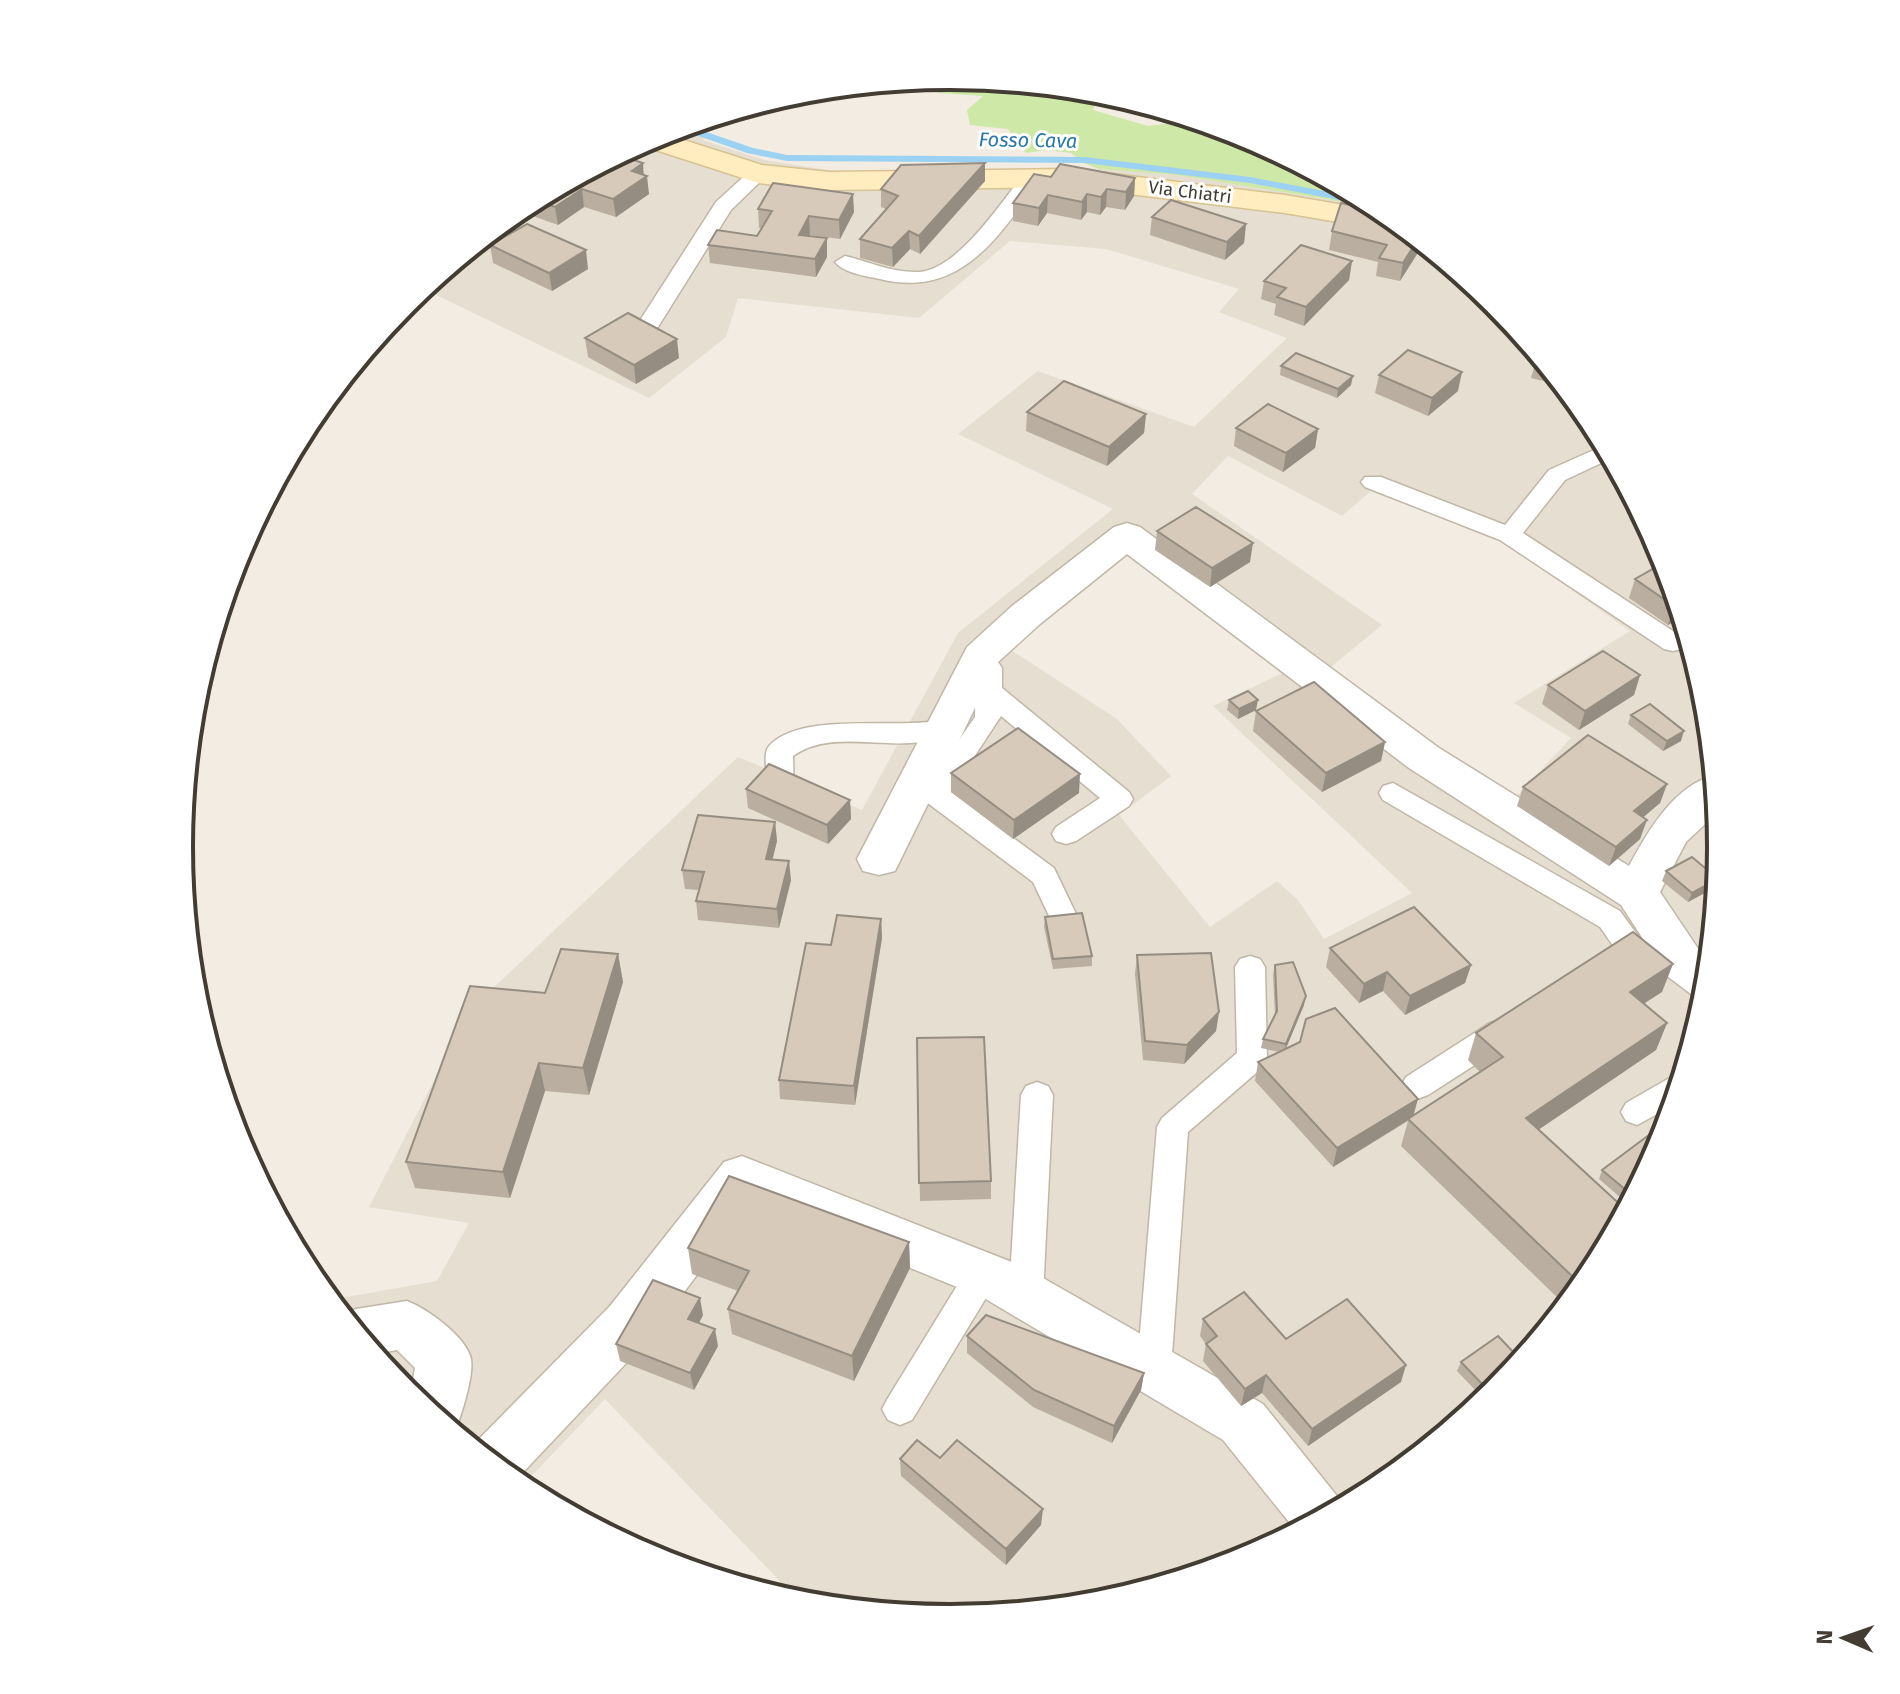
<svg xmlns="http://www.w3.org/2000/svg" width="1900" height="1694" viewBox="0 0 1900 1694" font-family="'Fira Sans',sans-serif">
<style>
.residential{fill:#e6ded0;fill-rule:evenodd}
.green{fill:#cee8a8}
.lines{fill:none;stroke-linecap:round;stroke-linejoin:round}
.stream{fill:#9bd1f2;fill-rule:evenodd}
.lane-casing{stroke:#c0b7a7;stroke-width:3}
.street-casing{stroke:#c0b7a7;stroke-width:3}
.secondary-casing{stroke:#d7c291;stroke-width:3}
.lane{fill:#fff;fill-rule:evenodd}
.street{fill:#fff;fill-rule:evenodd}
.secondary{fill:#ffedbf;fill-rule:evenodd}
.wall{fill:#b9aea0}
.shaded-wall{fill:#968d82}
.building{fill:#d7caba;stroke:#968d82;stroke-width:2}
.labels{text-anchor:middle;stroke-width:6;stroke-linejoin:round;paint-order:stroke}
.far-street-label{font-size:18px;fill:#433c32;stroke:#fff}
.far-water-label{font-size:20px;font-style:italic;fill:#2878aa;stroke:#fff}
.rim{fill:none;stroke:#433c32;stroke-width:4}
</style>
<rect width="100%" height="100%" fill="#f2ece2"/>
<path class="residential" d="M 709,118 L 703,140 L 764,160 L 840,172 L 1072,167 L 1177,175 L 1380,208 L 1495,302 L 1591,419 L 1662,552 L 1706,697 L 1721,847 L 1706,998 L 1662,1142 L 1591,1276 L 1495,1392 L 1378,1488 L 1245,1559 L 1100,1603 L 950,1618 L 801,1603 L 605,1399 L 521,1487 L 405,1392 L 330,1300 L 437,1281 L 469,1223 L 369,1207 L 471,1009 L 738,757 L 862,810 L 958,633 L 1113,509 L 958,434 L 1038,371 L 1194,427 L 1287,338 L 1219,312 L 1239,289 L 1106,249 L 1010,241 L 919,318 L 738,298 L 726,337 L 649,398 L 422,288 L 522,206 L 655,135 ZM 1228,456 L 1342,516 L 1371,491 L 1505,543 L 1630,631 L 1514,703 L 1571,738 L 1515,798 L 1327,670 L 1382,625 L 1192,494 ZM 1123,547 L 1293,668 L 1213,706 L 1412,893 L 1324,939 L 1298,900 L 1277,881 L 1210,927 L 1119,815 L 1171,776 L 1117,719 L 1011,650 L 1019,628 Z"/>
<polygon class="green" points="955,76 1100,91 1093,110 1148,126 1186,121 1189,118 1245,135 1380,208 1177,175 1099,169 1083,163 1071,153 1046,150 1026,153 1008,129 970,125 967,110 983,96 938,93 932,84"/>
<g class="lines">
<polygon class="stream" points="686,125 753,148 787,155 1085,157 1250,177 1366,199 1380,208 1250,183 1085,163 787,161 747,153 676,128"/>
<defs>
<g id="lane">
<polygon points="758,168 768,174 731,210 658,327 642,327 639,322 716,202 751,170"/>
<path d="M 1030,173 L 1040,179 C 999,237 960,299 880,279 C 866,276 844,273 835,262 L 845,256 C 870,262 892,273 919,272 C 957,270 1001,203 1023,175 Z"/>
<polygon points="1605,445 1612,458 1565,480 1523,533 1682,637 1686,643 1682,649 1673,651 1664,649 1500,540 1365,487 1361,482 1365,477 1381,477 1505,525 1549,470"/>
<polygon points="981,647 990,650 1002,668 1002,688 1129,792 1133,799 1129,806 1076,841 1066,844 1056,841 1052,834 1056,827 1100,798 1001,716 951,792 1054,868 1076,914 1072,922 1062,925 1052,922 1033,882 925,801 921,794 975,717 976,668 968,656 972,650"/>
<path d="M 946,719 L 955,722 L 959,728 L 955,734 C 941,739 927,742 911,743 C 873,746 826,732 793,756 L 794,793 L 790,800 L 780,803 L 770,800 C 765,790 766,780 766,770 C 766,762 764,752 769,746 C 803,710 899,731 946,719 Z"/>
<path d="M 1393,783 L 1620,911 L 1646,947 L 1641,955 C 1619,962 1612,943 1600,927 L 1383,800 L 1379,793 L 1383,786 Z"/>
<polygon points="1250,956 1260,959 1265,967 1267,1058 1263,1067 1188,1132 1171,1369 1166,1380 1154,1385 1142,1380 1137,1369 1157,1127 1162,1118 1237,1053 1235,967 1240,959"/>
<polygon points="1501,1020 1512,1023 1516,1032 1512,1041 1428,1095 1417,1099 1406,1095 1401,1086 1406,1077 1490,1023"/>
<polygon points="1680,1072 1683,1073 1674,1105 1637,1125 1626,1121 1621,1112 1626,1103"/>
<polygon points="1037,1082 1048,1086 1053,1095 1043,1295 1038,1305 1026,1310 1014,1305 1009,1295 1021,1095 1026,1086"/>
<polygon points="983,1258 995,1263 1000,1273 995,1283 912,1420 900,1425 888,1420 882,1409 888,1398 971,1263"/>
</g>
<g id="street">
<path d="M 1127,523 L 1140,527 L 1439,748 L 1629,866 C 1648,831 1673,787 1714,775 L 1718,812 L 1686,842 L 1660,892 L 1699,950 L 1710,958 L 1706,998 L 1691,994 L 1667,976 L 1621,905 L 1409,768 L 1127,554 L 1040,624 L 997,663 L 895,871 L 879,875 L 863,871 L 857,859 L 967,647 L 1012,606 L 1114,527 Z"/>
<polygon points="742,1156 1022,1266 1263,1404 1345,1506 1297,1532 1223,1440 984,1298 751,1203 648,1340 514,1482 473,1445 610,1306 724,1162"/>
<path d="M 407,1301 C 427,1309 466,1336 471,1359 C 474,1376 461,1417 454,1433 L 410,1396 L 415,1368 L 397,1350 L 374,1354 L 341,1315 L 356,1309 Z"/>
</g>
<polygon id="secondary" points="662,133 762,165 829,172 1072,169 1285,195 1385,212 1408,230 1397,232 1285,213 1072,187 829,190 758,183 637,144"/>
</defs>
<use href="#lane" class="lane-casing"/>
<use href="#street" class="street-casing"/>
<use href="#secondary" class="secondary-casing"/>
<use href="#lane" class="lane"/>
<use href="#street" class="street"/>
<use href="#secondary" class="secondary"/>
</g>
<g class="wall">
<polygon points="580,175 644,175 649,194 616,217 584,207 558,225 516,210 522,206"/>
<polygon points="1051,177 1135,178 1134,196 1125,210 1106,207 1100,215 1087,212 1081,220 1047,213 1038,226 1013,221 1013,203"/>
<polygon points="985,181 920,254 910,249 893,267 860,258 860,239 886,209 881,207 881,189"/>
<polygon points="758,209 854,212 840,239 810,235 809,236 827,238 827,257 816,277 710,263 708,245 757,236 762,228 759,228"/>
<polygon points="1152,217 1246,224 1244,243 1225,260 1150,235"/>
<polygon points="1332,231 1424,243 1400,281 1376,276 1378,262 1329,250"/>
<polygon points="490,245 588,269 552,291 493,263"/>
<polygon points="1352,261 1349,280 1304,326 1274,315 1276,304 1261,299 1264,281"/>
<polygon points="1483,292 1496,302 1499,306 1481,302"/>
<polygon points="585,338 679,358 636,384 588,357"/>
<polygon points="1538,354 1564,386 1531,378"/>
<polygon points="1281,366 1351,385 1337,398 1280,375"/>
<polygon points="1379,375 1458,391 1428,416 1375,393"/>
<polygon points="1027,412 1146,414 1144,433 1107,466 1026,431"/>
<polygon points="1236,428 1318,429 1315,448 1283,472 1234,446"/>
<polygon points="1157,531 1250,562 1210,587 1155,550"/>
<polygon points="1665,562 1682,617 1668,625 1629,598 1635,579"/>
<polygon points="1640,675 1634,695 1579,730 1542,704 1548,685"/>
<polygon points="1229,700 1256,710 1238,719 1227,710"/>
<polygon points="1256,711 1385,742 1381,761 1322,792 1253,731"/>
<polygon points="1631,715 1681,741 1663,751 1628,724"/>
<polygon points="951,773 1079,793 1013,839 951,792"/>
<polygon points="1667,784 1660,803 1643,817 1640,839 1609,866 1517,806 1523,787"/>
<polygon points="746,789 850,800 851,819 828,844 748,808"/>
<polygon points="775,822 777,841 772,859 791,880 779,928 698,920 696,901 699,890 685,889 682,870"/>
<polygon points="1666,871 1714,888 1688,902 1662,881"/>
<polygon points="1045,917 1092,956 1092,966 1053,969 1044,927"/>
<polygon points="881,919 882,938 855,1105 780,1099 779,1080 831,945"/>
<polygon points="1330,948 1471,965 1465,983 1405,1015 1383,991 1359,1003 1326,967"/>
<polygon points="618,954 623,982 589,1095 545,1091 510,1198 415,1188 406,1162 545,993"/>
<polygon points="1137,955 1219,1012 1216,1031 1184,1064 1143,1060 1135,974"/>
<polygon points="1275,965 1304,1005 1286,1048 1413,1116 1480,1072 1468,1060 1476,1033 1662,992 1644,1003 1667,1023 1656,1050 1538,1130 1591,1276 1563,1310 1567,1300 1563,1303 1401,1146 1408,1121 1333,1167 1255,1081 1258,1062 1279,1052 1261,1048 1263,1039 1275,1015 1273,975"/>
<polygon points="917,1038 991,1181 991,1199 920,1201"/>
<polygon points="1662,1142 1629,1205 1599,1179 1602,1170"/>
<polygon points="909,1242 910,1268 854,1381 732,1334 728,1309 738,1291 692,1274 688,1248"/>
<polygon points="703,1315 699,1323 718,1346 694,1390 620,1361 616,1344"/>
<polygon points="1203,1319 1286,1339 1401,1382 1308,1446 1262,1393 1241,1406 1203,1361 1206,1344 1200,1336"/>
<polygon points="967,1336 1144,1373 1141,1390 1112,1443 1033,1407 967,1353"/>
<polygon points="1519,1358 1516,1367 1478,1393 1457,1371 1461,1362"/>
<polygon points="940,1458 1041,1525 1006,1565 901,1476 900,1459"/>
</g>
<g class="shaded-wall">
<polygon points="643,163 644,178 647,176 649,194 616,217 613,199 632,171"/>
<polygon points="985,163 985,181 920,254 919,236"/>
<polygon points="1135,178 1134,196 1125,210 1126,192"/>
<polygon points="582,189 584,207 558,225 555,207"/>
<polygon points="1107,189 1106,207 1100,215 1101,197"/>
<polygon points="853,194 854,212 840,239 839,220"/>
<polygon points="1087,194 1087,212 1081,220 1082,202"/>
<polygon points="1048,195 1047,213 1038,226 1039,208"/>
<polygon points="809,216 810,235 800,253 799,235"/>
<polygon points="1246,224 1244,243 1225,260 1227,242"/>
<polygon points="909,231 910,249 893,267 892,248"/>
<polygon points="827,238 827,257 816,277 815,259"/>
<polygon points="1418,239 1424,243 1400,281 1403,263"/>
<polygon points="586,250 588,269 552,291 549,273"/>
<polygon points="1352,261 1349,280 1304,326 1306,307"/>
<polygon points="677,339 679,358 636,384 634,365"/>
<polygon points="1462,372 1458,391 1428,416 1432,398"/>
<polygon points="1353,376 1351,385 1337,398 1338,389"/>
<polygon points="1146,414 1144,433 1107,466 1109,447"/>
<polygon points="1318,429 1315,448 1283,472 1286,453"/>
<polygon points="1253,543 1250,562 1210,587 1212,568"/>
<polygon points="1678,604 1682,617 1668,625 1674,606"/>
<polygon points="1640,675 1634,695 1579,730 1585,711"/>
<polygon points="1258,700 1256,710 1238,719 1239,709"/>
<polygon points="1684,731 1681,741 1663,751 1667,741"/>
<polygon points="1385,742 1381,761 1322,792 1326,773"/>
<polygon points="1080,774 1079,793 1013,839 1014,820"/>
<polygon points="1667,784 1660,803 1627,831 1634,811"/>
<polygon points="850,800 851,819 828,844 827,825"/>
<polygon points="1647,820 1640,839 1609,866 1616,847"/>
<polygon points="775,822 777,841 768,878 766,859"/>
<polygon points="789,861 791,880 779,928 777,909"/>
<polygon points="1718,879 1714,888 1688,902 1692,893"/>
<polygon points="881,919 882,938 855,1105 854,1086"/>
<polygon points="618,954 623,982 589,1095 583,1068"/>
<polygon points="1673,964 1662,992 1620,1019 1630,992"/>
<polygon points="1471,965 1465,983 1405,1015 1410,996"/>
<polygon points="1387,972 1383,991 1359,1003 1364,984"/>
<polygon points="1306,996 1304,1005 1284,1053 1286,1044"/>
<polygon points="1219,1012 1216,1031 1184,1064 1187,1045"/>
<polygon points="1667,1023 1656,1050 1516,1145 1526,1118"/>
<polygon points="539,1063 545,1091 510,1198 503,1172"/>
<polygon points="1418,1099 1413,1117 1333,1167 1337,1148"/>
<polygon points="909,1242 910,1268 854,1381 852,1356"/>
<polygon points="1601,1257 1591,1276 1574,1284 1567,1300 1563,1303 1573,1277"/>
<polygon points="700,1298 703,1315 692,1336 688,1319"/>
<polygon points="715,1329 718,1346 694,1390 690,1373"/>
<polygon points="1519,1358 1516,1367 1478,1393 1482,1384"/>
<polygon points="1406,1365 1401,1382 1308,1446 1312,1429"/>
<polygon points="1144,1373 1141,1390 1112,1443 1114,1426"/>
<polygon points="1266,1375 1262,1393 1241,1406 1245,1389"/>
<polygon points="1043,1509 1041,1525 1006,1565 1006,1549"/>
</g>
<g class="building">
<polygon points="618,155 643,163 632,171 647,176 613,199 582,189 555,207 534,200 580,175 582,175"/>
<polygon points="985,163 919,236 909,231 892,248 860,239 898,196 881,189 901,165"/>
<polygon points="1060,164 1135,178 1126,192 1107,189 1101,197 1087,194 1082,202 1048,195 1039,208 1013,203 1034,174 1051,177"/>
<polygon points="773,183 853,194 839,220 809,216 799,235 827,238 815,259 708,245 717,230 757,236 772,211 758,209"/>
<polygon points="1171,200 1246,224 1227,242 1152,217"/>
<polygon points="1341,203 1386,212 1418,239 1403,263 1379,258 1387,245 1332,231"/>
<polygon points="527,224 586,250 549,273 490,245"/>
<polygon points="1301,245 1352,261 1306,307 1277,297 1286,288 1264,281"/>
<polygon points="628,313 677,339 634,365 585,338"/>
<polygon points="1408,350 1462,372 1432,398 1379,375"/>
<polygon points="1296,353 1353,376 1338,389 1281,366"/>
<polygon points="1538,354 1544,362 1535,360"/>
<polygon points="1064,381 1146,414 1109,447 1027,412"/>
<polygon points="1268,404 1318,429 1286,453 1236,428"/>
<polygon points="1196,507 1253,543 1212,568 1157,531"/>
<polygon points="1665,562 1678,604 1674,606 1635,579"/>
<polygon points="1603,651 1640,675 1585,711 1548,685"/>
<polygon points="1314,682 1385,742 1326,773 1256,711"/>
<polygon points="1248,691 1258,700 1239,709 1229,700"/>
<polygon points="1650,704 1684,731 1667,741 1631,715"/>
<polygon points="1018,728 1080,774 1014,820 951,773"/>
<polygon points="1588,735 1667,784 1634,811 1647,820 1616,847 1523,787"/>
<polygon points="769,764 850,800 827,825 746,789"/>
<polygon points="698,815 775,822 766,859 789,861 777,909 696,901 704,872 682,870"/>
<polygon points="1692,857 1718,879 1692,893 1666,871"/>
<polygon points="1414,907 1471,965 1410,996 1387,972 1364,984 1330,948"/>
<polygon points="1082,913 1092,956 1053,959 1045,917"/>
<polygon points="837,915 881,919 854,1086 779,1080 806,943 831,945"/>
<polygon points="1633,932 1673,964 1630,992 1667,1023 1526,1118 1626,1210 1601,1257 1573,1277 1408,1119 1503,1057 1476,1033"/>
<polygon points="561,949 618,954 583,1068 539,1063 503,1172 406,1162 470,986 545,993"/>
<polygon points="1211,953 1219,1012 1187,1045 1145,1041 1137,955"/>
<polygon points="1293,962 1306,996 1286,1044 1263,1039 1277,1011 1275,965"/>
<polygon points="1335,1008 1418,1099 1337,1148 1258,1062 1300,1042 1306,1019"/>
<polygon points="984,1037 991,1181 919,1183 917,1038"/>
<polygon points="1661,1126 1666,1130 1662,1142 1633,1196 1602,1170"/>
<polygon points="729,1176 909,1242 852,1356 728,1309 749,1271 688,1248"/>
<polygon points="1593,1271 1579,1290 1574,1284"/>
<polygon points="653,1280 700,1298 688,1319 715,1329 690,1373 616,1344"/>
<polygon points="1244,1292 1286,1339 1347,1299 1406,1365 1312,1429 1266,1375 1245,1389 1206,1344 1217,1336 1203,1319"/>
<polygon points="986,1315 1144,1373 1114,1426 1034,1390 967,1336"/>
<polygon points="1498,1336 1519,1358 1482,1384 1461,1362"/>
<polygon points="917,1440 940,1458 957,1440 1043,1509 1006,1549 900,1459"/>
</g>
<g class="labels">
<g class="far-street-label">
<text transform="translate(1190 192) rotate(7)" y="6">Via Chiatri</text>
</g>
<g class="far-water-label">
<text transform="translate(1028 140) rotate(1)" y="7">Fosso Cava</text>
</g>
</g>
<path d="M0 0H1900V1694H0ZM193 847a757 757 0 1 1 1514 0a757 757 0 1 1-1514 0Z" fill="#fff" fill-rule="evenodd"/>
<path class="rim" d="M193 847a757 757 0 1 1 1514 0a757 757 0 1 1-1514 0Z"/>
<g transform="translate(1844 1638) rotate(272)" stroke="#ffffff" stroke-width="6" paint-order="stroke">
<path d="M0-6L14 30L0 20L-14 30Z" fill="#433c32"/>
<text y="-12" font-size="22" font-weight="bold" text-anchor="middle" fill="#433c32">N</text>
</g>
</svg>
